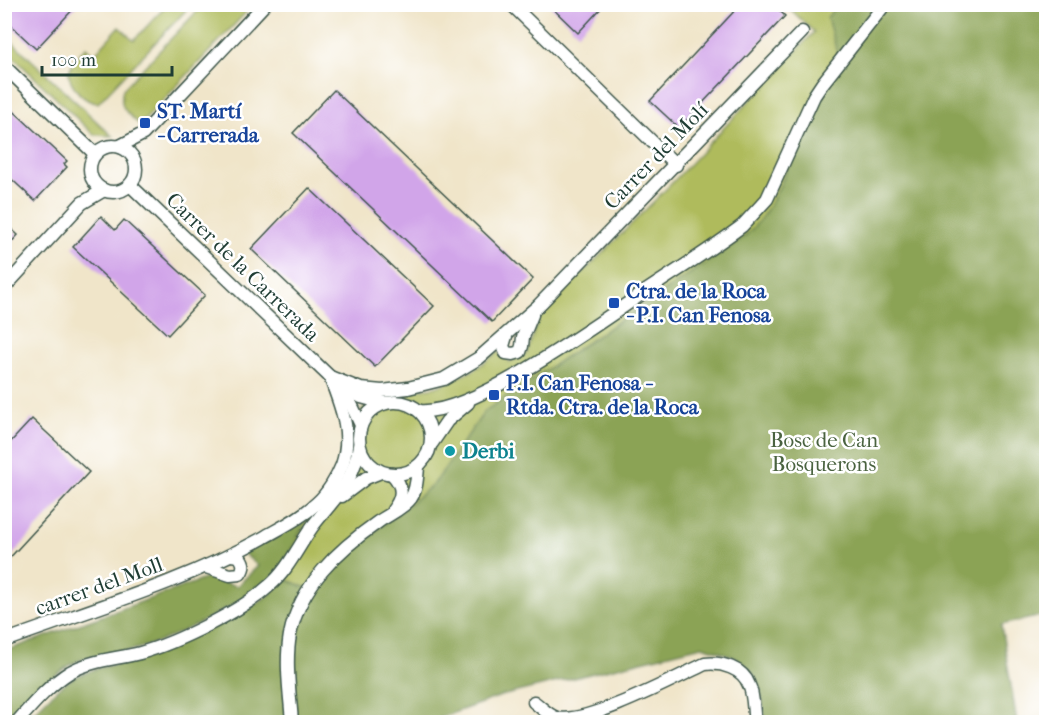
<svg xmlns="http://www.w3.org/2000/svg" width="1051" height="727" viewBox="0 0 1051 727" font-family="'IM FELL French Canon',serif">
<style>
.green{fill:#afbb5c;stroke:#677c48;stroke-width:1.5}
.forest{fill:#8ba354;stroke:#557044;stroke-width:1.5}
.building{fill:#d1a5e9}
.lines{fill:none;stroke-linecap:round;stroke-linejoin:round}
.minor-casing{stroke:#3e564a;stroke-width:15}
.minor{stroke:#fff;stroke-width:12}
.transit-dot{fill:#1a4fb4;stroke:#fff;stroke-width:2}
.culture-dot{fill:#0f9aa8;stroke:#fff;stroke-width:2}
.labels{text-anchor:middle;stroke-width:5;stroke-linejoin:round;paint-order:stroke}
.transit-label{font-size:21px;font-weight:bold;fill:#164399;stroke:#fff;text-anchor:start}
.street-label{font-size:21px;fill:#1f3d34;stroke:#fff}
.park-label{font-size:21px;fill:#4a6340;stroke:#fff}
.culture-label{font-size:21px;font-weight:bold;fill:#0d838f;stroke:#fff;text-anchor:start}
</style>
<rect width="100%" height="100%" fill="#fff"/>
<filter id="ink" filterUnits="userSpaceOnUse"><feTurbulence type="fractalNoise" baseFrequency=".0167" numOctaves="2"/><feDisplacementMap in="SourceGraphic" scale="12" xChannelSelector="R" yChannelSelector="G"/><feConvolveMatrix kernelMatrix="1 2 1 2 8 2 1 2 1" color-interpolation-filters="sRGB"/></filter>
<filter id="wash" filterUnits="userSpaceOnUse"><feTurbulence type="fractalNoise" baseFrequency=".008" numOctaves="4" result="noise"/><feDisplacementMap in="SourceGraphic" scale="24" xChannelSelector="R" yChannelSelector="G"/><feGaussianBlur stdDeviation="1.35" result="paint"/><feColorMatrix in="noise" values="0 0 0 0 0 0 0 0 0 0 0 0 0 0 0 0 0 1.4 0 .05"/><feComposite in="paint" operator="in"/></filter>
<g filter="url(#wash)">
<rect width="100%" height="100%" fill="#f0e5c9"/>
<g class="green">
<path d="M 167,5 L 191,5 L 98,103 C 83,102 73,88 68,74 L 74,60 L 86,47 L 94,55 L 119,27 L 134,40 Z"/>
<path d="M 203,5 L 253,5 L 140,125 C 127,112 118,109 123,89 Z"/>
<path d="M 786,5 L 837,5 L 827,18 L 841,64 C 831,80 820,96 811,112 C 789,155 781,205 743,238 L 485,411 L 434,484 L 344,557 L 314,591 L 284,579 L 277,572 L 306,520 L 332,492 L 347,471 L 352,441 L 353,420 L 375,395 L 436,387 L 474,370 L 498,352 L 510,362 L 527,353 L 539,317 L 670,185 L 814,32 Z"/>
<polygon points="4,35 5,35 112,136 94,135 5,49"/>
</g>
<g class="forest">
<path d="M 837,5 L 1046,5 L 1046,615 L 1001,625 L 1017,722 L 765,722 C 759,669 753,661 702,646 L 501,696 L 428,722 L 24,722 L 57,689 L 73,678 L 95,669 L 151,656 L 252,606 L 269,595 L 284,579 L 315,591 L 344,557 L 434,484 L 485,411 L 743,238 C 780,206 790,155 811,112 C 820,95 830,80 841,64 L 827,18 Z"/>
<path d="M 306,520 C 297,537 289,557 277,572 C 255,599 166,642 132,650 C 115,654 95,654 78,661 C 53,672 27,702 11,722 L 5,722 L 5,651 L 207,578 L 237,586 L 258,566 L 243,553 Z"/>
</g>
<g id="blocks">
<g class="building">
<polygon points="4,4 78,4 36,49 4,19"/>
<polygon points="548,4 605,4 578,33"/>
<polygon points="741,4 773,4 785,16 679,128 650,101"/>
<polygon points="334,90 533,279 492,322 293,133"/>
<polygon points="4,102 67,161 64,164 67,167 35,201 4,172"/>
<polygon points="309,188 434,306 375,367 251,249"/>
<polygon points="101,216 115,230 124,220 205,295 168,335 73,247"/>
<polygon points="4,222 18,235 4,250"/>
<polygon points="32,419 89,472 4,564 4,449"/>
</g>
</g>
</g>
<g filter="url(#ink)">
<use href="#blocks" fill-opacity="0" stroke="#3e564a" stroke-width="1.5"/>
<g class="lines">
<defs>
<g id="minor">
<polyline points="511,4 676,165"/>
<polyline points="4,66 95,154"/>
<circle cx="113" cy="169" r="23"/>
<polyline points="120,146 143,134 265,4"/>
<polyline points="130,185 330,377 352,406 361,425"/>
<polyline points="4,288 82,203 104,190"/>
<polyline points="506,336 503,346 506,353 513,354 520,352 522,346 523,337 532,315"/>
<polyline points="330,377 361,389 382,391 408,388 444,379 479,358 538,306 802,32"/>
<polyline points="348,389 361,397 384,403"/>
<circle cx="395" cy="438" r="36"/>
<path d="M 420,411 C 470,416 599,323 643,293 C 676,271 710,250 742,226 L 767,199 L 814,96 L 822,84 L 885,4"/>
<polyline points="432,443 447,421 468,403"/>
<path d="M 392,474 C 404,487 403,497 393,510"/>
<polyline points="342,496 366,478 381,472"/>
<path d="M 206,567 L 230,575 L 240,574 C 245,567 244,563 239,556 L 231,555"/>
<path d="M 4,641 C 91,609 182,583 263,538 C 282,527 301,518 317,503 C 327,494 337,478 342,465 C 353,433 341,407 330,377"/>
<path d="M 534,702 C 541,707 549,716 557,718 C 587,725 675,678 705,664 C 721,662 743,668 749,685 C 754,695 753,711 755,722"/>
<path d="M 17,722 C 33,704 49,685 70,672 C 91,660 117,659 140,653 C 176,643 242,611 269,586 C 288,570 298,547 312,527 C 334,498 353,485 359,446"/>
<path d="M 292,722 C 290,694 285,663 290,635 C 300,585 338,550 378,522 C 388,515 404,508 411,498 C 417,489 417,477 418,467"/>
</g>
</defs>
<use href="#minor" class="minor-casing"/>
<use href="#minor" class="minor"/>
</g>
</g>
<g class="transit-dot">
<rect x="139" y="117" width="12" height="12" rx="3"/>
<rect x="608" y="297" width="12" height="12" rx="3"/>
<rect x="488" y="389" width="12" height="12" rx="3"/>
</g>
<circle class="culture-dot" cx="450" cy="451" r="6"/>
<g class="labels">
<g class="transit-label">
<text x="157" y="118">ST. Martí<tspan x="157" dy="24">- Carrerada</tspan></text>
<text x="626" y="298">Ctra. de la Roca<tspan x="626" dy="24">- P.I. Can Fenosa</tspan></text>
<text x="506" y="390">P.I. Can Fenosa -<tspan x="506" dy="24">Rtda. Ctra. de la Roca</tspan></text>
</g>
<g class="street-label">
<text transform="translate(656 156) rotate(-46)" y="7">Carrer del Molí</text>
<text transform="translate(243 267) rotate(44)" y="7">Carrer de la Carrerada</text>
<text transform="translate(99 586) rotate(-20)" y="7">carrer del Moll</text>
</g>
<g class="park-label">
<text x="824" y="447">Bosc de Can<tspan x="824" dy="24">Bosquerons</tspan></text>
</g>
<g class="culture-label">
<text x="462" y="458">Derbi</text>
</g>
</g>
<rect width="1051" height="727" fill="none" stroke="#fff" stroke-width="24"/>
<path d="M42 66v9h130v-9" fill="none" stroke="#1f3d34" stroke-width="3"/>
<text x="51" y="66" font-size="18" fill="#1f3d34" stroke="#ffffff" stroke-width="4.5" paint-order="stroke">100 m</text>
</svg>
